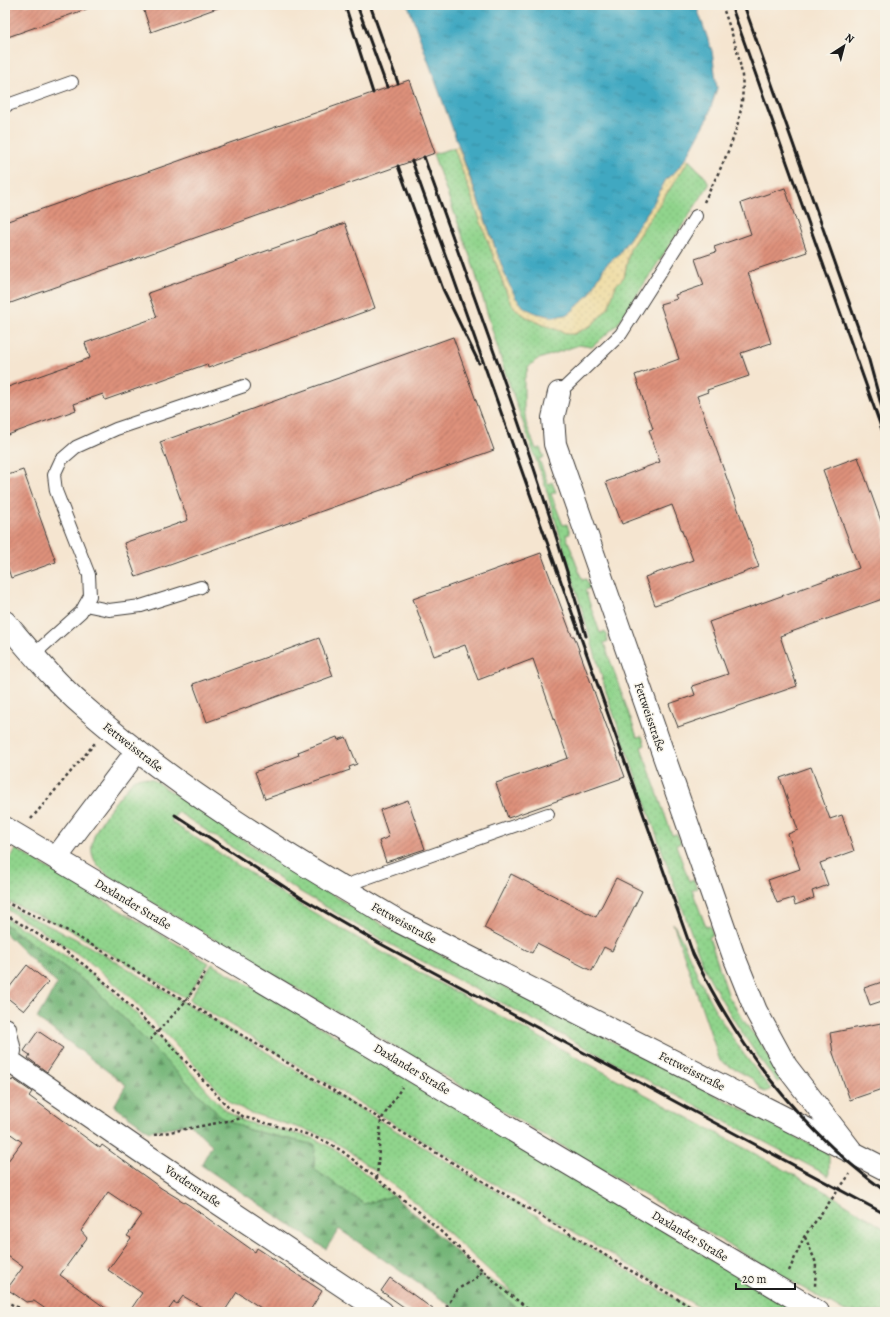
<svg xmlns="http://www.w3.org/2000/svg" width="890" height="1317" viewBox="0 0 890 1317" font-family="Alegreya,serif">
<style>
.grass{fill:url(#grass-dots);stroke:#567854}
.forest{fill:url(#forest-firs);stroke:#48694a}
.sand{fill:url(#sand-dots);stroke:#857b5d}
.water{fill:url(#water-ripples);stroke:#2e626e}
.building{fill:url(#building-hatch)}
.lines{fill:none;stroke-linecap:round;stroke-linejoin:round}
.lane-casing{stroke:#3d3a37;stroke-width:14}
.street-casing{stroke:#3d3a37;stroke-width:24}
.path{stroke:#3d3a37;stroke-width:2.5;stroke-dasharray:3 3;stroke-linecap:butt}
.lane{stroke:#fff;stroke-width:12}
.street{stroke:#fff;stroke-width:22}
.rail{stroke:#1c1c1c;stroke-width:3}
.labels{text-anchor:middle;stroke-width:3;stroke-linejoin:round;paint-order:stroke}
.street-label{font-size:12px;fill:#1c1c1c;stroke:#f7f3e8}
</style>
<defs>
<pattern id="grass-dots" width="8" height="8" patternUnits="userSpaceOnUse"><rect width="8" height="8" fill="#90d48c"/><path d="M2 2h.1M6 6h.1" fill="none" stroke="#7cb578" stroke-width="1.8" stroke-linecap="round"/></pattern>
<pattern id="forest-firs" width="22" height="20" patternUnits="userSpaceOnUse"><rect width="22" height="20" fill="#74b678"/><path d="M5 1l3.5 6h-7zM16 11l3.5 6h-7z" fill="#5e9362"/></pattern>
<pattern id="sand-dots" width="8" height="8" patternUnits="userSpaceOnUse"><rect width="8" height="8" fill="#eeda9e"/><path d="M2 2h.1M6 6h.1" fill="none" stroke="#ccba88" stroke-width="1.8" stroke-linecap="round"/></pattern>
<pattern id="water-ripples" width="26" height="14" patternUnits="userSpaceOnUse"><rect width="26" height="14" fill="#41a8c1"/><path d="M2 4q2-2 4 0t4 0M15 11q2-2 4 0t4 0" fill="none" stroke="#36889c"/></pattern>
<pattern id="building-hatch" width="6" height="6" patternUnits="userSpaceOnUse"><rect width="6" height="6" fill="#de917c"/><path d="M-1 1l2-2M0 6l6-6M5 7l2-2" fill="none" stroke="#b37665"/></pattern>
</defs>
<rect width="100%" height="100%" fill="#f7f3e8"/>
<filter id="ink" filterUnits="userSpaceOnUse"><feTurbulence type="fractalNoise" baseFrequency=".025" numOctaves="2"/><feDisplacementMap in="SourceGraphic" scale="8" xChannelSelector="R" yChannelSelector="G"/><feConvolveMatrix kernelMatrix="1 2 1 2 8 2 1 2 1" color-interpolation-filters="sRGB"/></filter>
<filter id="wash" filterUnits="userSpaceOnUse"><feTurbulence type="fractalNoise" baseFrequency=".012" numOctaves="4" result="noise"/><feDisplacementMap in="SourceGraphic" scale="16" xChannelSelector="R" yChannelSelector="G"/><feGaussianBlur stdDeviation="0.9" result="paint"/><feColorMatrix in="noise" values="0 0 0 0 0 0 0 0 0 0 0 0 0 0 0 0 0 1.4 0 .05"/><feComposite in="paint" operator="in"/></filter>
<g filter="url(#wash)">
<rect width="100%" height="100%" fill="#f5e5d0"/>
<g class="grass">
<path d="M 454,148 L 510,302 C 524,321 552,328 574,334 L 592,325 L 616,285 L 624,277 L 630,248 L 689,160 L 706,178 L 709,185 L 617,325 L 592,347 L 579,345 L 536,360 L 528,368 L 524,380 L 524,407 L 526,423 L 536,449 L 540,448 L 544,457 L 539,459 L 548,484 L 552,482 L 556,492 L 551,494 L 563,525 L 567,524 L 570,534 L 566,535 L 582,580 L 586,579 L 590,588 L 585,590 L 600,633 L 605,631 L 608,641 L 604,643 L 637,737 L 642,736 L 645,745 L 641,747 L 672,835 L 677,834 L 681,843 L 676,845 L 689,881 L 693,879 L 697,888 L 692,890 L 706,927 L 710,926 L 713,935 L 709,937 L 729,997 L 750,1030 L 759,1040 L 782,1079 L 778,1083 C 749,1045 723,1006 702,963 L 609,701 L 544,482 L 503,366 L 472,262 L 433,154 Z"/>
<path d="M 141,777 L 152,779 L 276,861 L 390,929 L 561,1015 L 829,1154 L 829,1176 L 384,941 L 292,887 L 178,812 L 171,822 L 287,897 L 378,950 L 835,1197 L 885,1229 L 885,1312 L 845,1312 L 761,1264 L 116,881 C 108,875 99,869 94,859 C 82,835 119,799 133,780 Z"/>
<polygon points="16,849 209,963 186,998 66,928 5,900 5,866"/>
<polygon points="5,905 74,938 122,965 696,1312 501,1312 475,1288 487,1278 516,1295 410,1198 345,1148 319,1134 251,1113 231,1103 129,996 86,959 5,908"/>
<path d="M 5,918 C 40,939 74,960 106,986 C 150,1023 187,1069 226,1111 L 246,1122 L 313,1138 L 338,1151 L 393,1196 L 364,1204 L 313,1169 L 315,1145 L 249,1130 L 221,1117 L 96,990 L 5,924 Z"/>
<path d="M 673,923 C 686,946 695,971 707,995 C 724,1028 747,1060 771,1089 L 765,1092 L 761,1090 L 753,1079 L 720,1061 Z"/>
<polygon points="212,964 282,1004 801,1312 707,1312 189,1000"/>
</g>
<polygon class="forest" points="5,924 96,990 221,1117 249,1130 315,1145 314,1169 364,1204 393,1196 421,1219 521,1312 460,1312 339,1229 326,1249 201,1165 212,1145 190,1124 149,1131 114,1106 126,1085 37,1018 57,984 5,933"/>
<path class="sand" d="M 458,146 L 507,280 C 519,303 527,313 554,317 L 589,295 L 605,266 L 618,255 L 653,204 L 666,179 L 675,172 L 686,158 L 689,160 L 630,248 L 624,277 L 616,285 L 608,308 L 592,325 L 574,334 L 568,334 C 547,325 524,321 510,302 L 454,148 Z"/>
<polygon class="water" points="408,5 696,5 712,51 717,88 707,120 686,158 675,172 666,179 653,204 618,255 605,266 589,295 569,314 554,317 536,313 525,308 516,298 507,280"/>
<g id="blocks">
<g class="building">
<polygon points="5,5 92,5 92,7 5,38"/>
<polygon points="142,5 220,5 220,7 151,32"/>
<polygon points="409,80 435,153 5,305 5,222"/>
<polygon points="785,188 807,252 748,272 771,343 741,353 749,376 707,390 708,392 697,396 759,567 655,605 645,577 693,560 672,505 622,524 606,482 660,462 649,430 653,429 635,375 679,359 660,304 677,299 675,295 704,285 695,259 716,252 714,247 751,234 741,203"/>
<polygon points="345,223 375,308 208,368 207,364 105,400 103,394 74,404 76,410 5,436 5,388 90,358 85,343 157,317 148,293"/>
<polygon points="453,337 494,450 136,577 124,543 188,520 160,442"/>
<polygon points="858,457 885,532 885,598 780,636 797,686 678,727 669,704 695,695 692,686 728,674 709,622 859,568 823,470"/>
<polygon points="23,470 56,562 11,578 5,559 5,476"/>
<polygon points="541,553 572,636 574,636 625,777 508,818 496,783 568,758 533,659 478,680 465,645 434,656 413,599"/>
<polygon points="319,638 333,676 207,722 193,684"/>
<polygon points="337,737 338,740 346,737 357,764 349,767 350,770 265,799 255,772 299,755 298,752"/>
<polygon points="811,767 830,819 842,815 854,851 820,863 828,885 812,891 814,898 795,905 793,898 777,903 768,880 800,869 788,834 798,830 780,778"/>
<polygon points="408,800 425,849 386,862 379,841 389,837 380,810"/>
<polygon points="511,874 596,917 616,878 642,891 612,951 604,947 592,971 537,943 532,953 484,928"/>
<polygon points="27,965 48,982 24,1011 5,996 5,993"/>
<polygon points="885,981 885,1000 870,1005 864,988"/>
<polygon points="881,1023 885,1039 885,1088 850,1100 833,1053 830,1033"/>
<polygon points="38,1031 63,1048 47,1072 28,1058 30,1055 24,1051"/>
<polygon points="5,1076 12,1081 13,1079 32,1092 29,1096 100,1148 102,1145 161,1188 189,1205 255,1252 257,1248 322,1291 309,1312 267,1312 237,1292 224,1312 210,1312 183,1296 177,1304 174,1302 167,1312 129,1312 142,1293 108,1270 131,1238 127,1236 142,1215 108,1192 81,1231 87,1238 60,1275 111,1312 50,1312 34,1301 26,1302 7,1289 23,1267 5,1254 5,1165 22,1142 5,1130"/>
<polygon points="390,1278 437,1312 411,1312 381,1291"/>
</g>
</g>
</g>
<g filter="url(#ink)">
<use href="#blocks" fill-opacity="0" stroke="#3d3a37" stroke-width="1"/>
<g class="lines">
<defs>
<g id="lane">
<polyline points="5,106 72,82"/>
<polyline points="559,393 621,334 696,216"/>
<polyline points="85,605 109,610 141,606 201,587"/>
<polyline points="33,655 81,612 90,596 89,575 56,491 54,475 61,460 76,447 116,429 244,386"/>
<polyline points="341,887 548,814"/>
</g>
<g id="street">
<polyline points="559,393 553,418 555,444 733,954 756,1011 786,1066 850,1149"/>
<path d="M 5,622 C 30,651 54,681 83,706 C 179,791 290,857 400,922 L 885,1169"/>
<polyline points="5,828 818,1312"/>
<polyline points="56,858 137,751"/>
<polyline points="5,1029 10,1051 6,1058"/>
<polyline points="5,1058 140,1151 382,1312"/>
</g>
</defs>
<use href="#lane" class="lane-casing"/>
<use href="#street" class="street-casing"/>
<g class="path">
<path d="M 704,202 C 723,163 747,121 742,76 C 739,52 730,28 722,5"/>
<polyline points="31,819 95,743"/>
<polyline points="5,902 66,930 116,959 699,1312"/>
<polyline points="5,914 71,955 96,974 165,1039 228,1107 244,1117 306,1134 327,1142 342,1151 423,1215 506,1292 533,1312"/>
<polyline points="150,1040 186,1001 206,971"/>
<polyline points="154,1135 243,1118"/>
<polyline points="377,1178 381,1120 402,1087"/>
<polyline points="805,1237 816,1263 815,1286"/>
<polyline points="789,1271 804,1237 850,1174"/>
<polyline points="5,1301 27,1312"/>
<polyline points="443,1312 458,1289 475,1279 483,1270"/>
</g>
<use href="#lane" class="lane"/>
<use href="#street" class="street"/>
<g class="rail">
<polyline points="345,5 373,93"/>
<polyline points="357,5 387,87"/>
<polyline points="370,5 398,83"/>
<polyline points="731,5 885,438"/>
<polyline points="744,5 867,353 885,419"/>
<path d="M 424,157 C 481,316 540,474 586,636"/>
<path d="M 412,161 L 693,954 C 738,1047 801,1130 885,1191"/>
<polyline points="398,166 443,289 479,363"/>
<polyline points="175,815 303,899 379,943 885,1214"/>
</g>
</g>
</g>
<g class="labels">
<g class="street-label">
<text transform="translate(650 717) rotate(71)" y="4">Fettweisstraße</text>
<text transform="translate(133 747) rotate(38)" y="4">Fettweisstraße</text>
<text transform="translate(133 904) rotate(31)" y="4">Daxlander Straße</text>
<text transform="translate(404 923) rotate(29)" y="4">Fettweisstraße</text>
<text transform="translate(412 1069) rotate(31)" y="4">Daxlander Straße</text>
<text transform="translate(692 1071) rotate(27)" y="4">Fettweisstraße</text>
<text transform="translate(193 1186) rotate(34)" y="4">Vorderstraße</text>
<text transform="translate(690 1236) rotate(31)" y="4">Daxlander Straße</text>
</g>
</g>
<rect width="890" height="1317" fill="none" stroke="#f7f3e8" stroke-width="20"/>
<g transform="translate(844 46) rotate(36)" stroke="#f7f3e8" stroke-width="3" paint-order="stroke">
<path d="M0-3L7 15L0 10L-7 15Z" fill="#1c1c1c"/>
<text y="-6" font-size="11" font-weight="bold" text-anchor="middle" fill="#1c1c1c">N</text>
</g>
<path d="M736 1283v6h59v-6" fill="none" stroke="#1c1c1c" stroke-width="2"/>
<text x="742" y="1283" font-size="12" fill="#1c1c1c" stroke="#f7f3e8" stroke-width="3" paint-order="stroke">20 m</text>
</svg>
